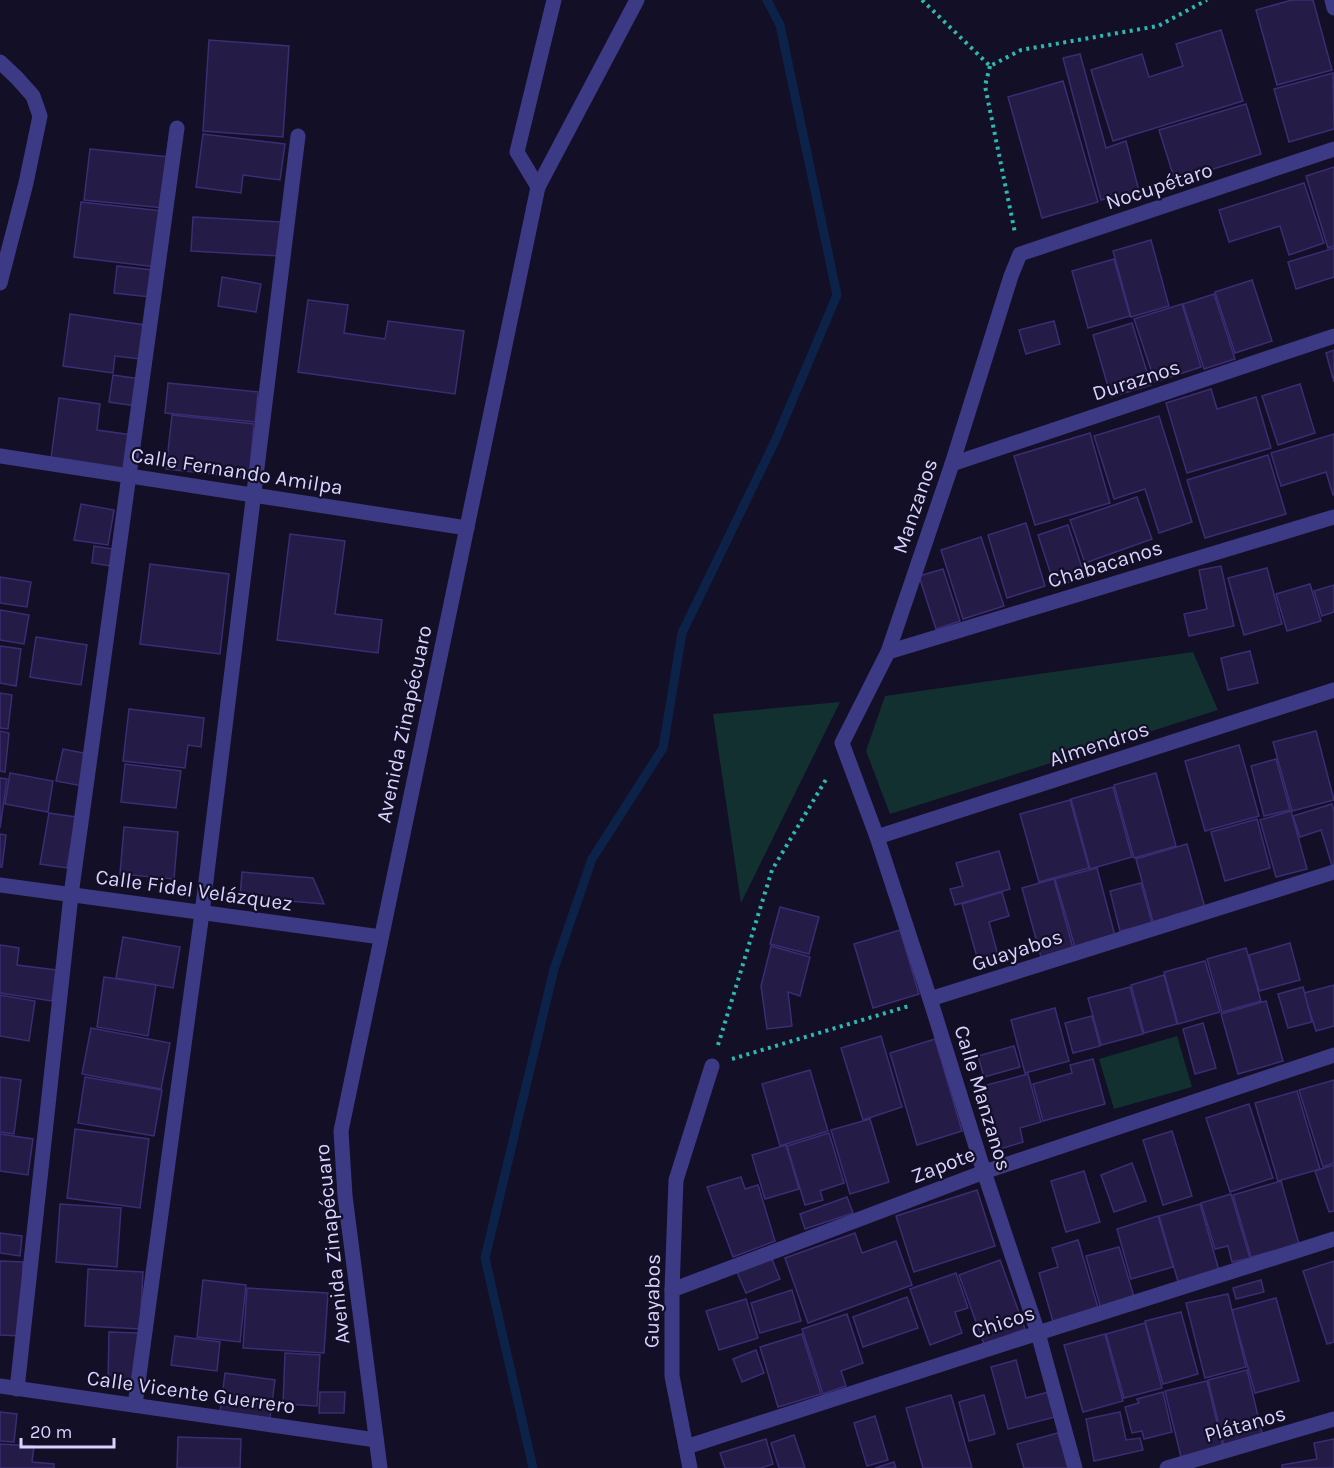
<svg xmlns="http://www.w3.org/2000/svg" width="1334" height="1468" viewBox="0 0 1334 1468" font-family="Karla,sans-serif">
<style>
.green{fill:#12302f}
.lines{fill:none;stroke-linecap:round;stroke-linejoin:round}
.stream{stroke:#0c2248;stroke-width:9}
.building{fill:#241b47;stroke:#3b2d73;stroke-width:1.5}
.path{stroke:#2fb8b0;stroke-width:4;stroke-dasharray:3 4.5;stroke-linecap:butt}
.minor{stroke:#3d3a85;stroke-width:15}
.labels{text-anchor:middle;stroke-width:4.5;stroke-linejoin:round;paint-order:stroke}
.street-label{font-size:21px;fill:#d9d4ff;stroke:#130f26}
</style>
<rect width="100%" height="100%" fill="#130f26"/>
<g class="green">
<polygon points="1193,652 1218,710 890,814 866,751 885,696"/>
<polygon points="840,702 741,903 713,714"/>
<polygon points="1177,1036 1192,1087 1114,1109 1099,1059"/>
</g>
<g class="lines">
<polyline class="stream" points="533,1468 485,1258 554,969 592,859 663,748 682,633 776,439 837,295 780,25 767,0"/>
</g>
<g class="building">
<polygon points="1292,0 1313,0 1332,70 1277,85 1256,10"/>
<polygon points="1221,30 1243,101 1113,141 1091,70 1142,54 1149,77 1183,66 1176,44"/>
<polygon points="209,40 289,46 283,137 203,131"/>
<polygon points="1080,54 1106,148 1126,141 1139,191 1101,200 1063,58"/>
<polygon points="1333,73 1334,129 1289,142 1274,89"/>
<polygon points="1063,81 1098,202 1042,218 1008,97"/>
<polygon points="1246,104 1261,154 1175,181 1159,130"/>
<polygon points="203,134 285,144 280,180 243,175 241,193 196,187"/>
<polygon points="90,149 170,157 164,208 84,200"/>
<polygon points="1334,167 1334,246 1328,248 1306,176"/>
<polygon points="1304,183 1324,243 1289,255 1280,226 1229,242 1219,210"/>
<polygon points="81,202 162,211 156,267 74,257"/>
<polygon points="193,217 282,222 280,256 191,251"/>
<polygon points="1151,240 1169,306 1131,317 1113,251"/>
<polygon points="1334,248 1334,277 1296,289 1288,262"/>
<polygon points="1114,259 1130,316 1088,328 1072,271"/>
<polygon points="117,266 153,270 150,297 114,293"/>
<polygon points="222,277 261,284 256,312 218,306"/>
<polygon points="1252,280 1272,341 1235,353 1215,292"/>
<polygon points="1214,294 1235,359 1204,369 1183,304"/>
<polygon points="308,300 348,305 344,333 385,339 388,321 464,331 455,394 298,372"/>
<polygon points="1182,304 1201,367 1155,382 1134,319"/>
<polygon points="70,314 145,325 140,359 115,356 113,373 63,366"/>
<polygon points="1054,321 1060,344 1026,354 1019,330"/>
<polygon points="1132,323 1151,385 1111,397 1093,335"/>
<polygon points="1334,350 1334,382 1326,353"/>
<polygon points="113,375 140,379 136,406 109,402"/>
<polygon points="168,383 258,392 255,422 165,413"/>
<polygon points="1300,384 1315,433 1278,445 1262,396"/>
<polygon points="1211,389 1217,409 1256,397 1271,448 1187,473 1166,403"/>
<polygon points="59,398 100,404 97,430 132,435 127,469 51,458"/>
<polygon points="172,415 254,424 249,478 166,469"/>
<polygon points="1159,416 1192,522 1159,533 1145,489 1114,499 1094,436"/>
<polygon points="1090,433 1110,503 1035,525 1014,456"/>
<polygon points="1334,434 1334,495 1333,495 1326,472 1281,486 1271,453"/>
<polygon points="1268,455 1286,514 1205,538 1187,480"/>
<polygon points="1137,497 1152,539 1085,563 1070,520"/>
<polygon points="81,504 114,510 108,545 74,540"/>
<polygon points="1026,523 1045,586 1007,598 988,535"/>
<polygon points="1068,525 1085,577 1055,587 1038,535"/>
<polygon points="290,534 345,541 335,614 382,620 378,653 277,640"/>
<polygon points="981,537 1004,606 963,619 941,550"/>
<polygon points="94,546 113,549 110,566 92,563"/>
<polygon points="150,564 229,574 220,654 140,644"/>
<polygon points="1221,566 1234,626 1189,636 1184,614 1207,609 1199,570"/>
<polygon points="1267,568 1282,624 1244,635 1228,578"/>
<polygon points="943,569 960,621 936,629 919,576"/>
<polygon points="0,577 31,582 27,607 0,603"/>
<polygon points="1310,584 1321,621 1287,631 1276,594"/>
<polygon points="1334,585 1334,612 1322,616 1314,591"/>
<polygon points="0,610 29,615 24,644 0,640"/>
<polygon points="36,637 87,645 81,685 30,677"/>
<polygon points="0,646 21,649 16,686 0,683"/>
<polygon points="1250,651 1258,683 1228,690 1221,658"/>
<polygon points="0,693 12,695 8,729 0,728"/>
<polygon points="129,709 204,718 201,747 188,745 185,768 123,761"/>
<polygon points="0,731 9,733 5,772 0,771"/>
<polygon points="1316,731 1334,800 1292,811 1273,742"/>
<polygon points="1239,745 1259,816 1205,831 1185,761"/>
<polygon points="63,749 89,754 82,786 56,781"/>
<polygon points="1276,759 1290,810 1264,816 1251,766"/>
<polygon points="125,764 181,771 176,808 121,802"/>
<polygon points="10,773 53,781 48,812 5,804"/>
<polygon points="1156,773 1176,846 1134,858 1114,785"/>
<polygon points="0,778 7,779 0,828"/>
<polygon points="1113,787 1132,857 1090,869 1071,799"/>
<polygon points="1070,800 1089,868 1039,882 1020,814"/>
<polygon points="1332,804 1334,811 1334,868 1333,869 1321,830 1300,837 1293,816"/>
<polygon points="1291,811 1307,869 1276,877 1260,820"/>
<polygon points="49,813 76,817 67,868 40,864"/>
<polygon points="1257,819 1270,868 1225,881 1211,832"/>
<polygon points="124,827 178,832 174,879 120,874"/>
<polygon points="0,834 6,835 2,867 0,867"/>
<polygon points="1187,844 1205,908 1153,922 1136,859"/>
<polygon points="999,851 1010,889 955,905 950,889 963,886 956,863"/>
<polygon points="1097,868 1115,936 1075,947 1055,879"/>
<polygon points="242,872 313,878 324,904 240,897"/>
<polygon points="1054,879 1073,948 1041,957 1022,888"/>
<polygon points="1141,883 1152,923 1120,931 1110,891"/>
<polygon points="1002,892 1009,916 989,922 999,959 979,964 962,904"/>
<polygon points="780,907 819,917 809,954 770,944"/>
<polygon points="900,930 919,994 873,1008 854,944"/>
<polygon points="123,937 180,947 173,988 116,978"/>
<polygon points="1290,943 1300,980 1259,991 1249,955"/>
<polygon points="0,945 19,948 17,965 56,970 52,1001 0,993"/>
<polygon points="771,946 810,957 800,996 788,992 792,1026 767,1029 761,986"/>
<polygon points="1246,948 1261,1001 1222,1012 1207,959"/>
<polygon points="1205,961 1220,1012 1178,1024 1164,972"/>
<polygon points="1164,975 1177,1024 1144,1033 1131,985"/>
<polygon points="104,977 156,985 148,1036 97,1027"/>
<polygon points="1334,985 1334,1026 1316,1031 1304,993"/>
<polygon points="1130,987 1143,1034 1101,1045 1088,998"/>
<polygon points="1303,987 1312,1022 1288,1028 1278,994"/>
<polygon points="0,995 35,1001 29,1041 0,1036"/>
<polygon points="1266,1001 1283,1061 1238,1074 1221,1014"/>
<polygon points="1055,1008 1069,1061 1025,1073 1011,1020"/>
<polygon points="1092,1016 1100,1046 1073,1053 1065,1023"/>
<polygon points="1203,1023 1216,1068 1195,1074 1183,1029"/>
<polygon points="91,1028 170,1043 161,1089 82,1074"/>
<polygon points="881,1036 902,1107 863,1120 841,1048"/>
<polygon points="935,1039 962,1131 917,1145 890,1053"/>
<polygon points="1014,1046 1020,1067 984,1077 978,1056"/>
<polygon points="1093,1059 1105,1104 1043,1121 1033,1084 1072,1073 1070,1065"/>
<polygon points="810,1070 828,1131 780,1146 762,1084"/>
<polygon points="1028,1074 1041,1122 1020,1128 1023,1142 1000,1149 983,1086"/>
<polygon points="0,1077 21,1080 14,1134 0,1132"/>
<polygon points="85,1077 162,1090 154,1136 78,1123"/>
<polygon points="1334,1080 1334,1163 1323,1167 1299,1090"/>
<polygon points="1297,1091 1320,1169 1278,1181 1255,1103"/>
<polygon points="1249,1104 1273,1178 1230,1192 1206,1118"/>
<polygon points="870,1119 889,1182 850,1194 831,1130"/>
<polygon points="75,1129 149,1139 140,1208 67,1198"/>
<polygon points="1172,1131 1192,1196 1163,1205 1143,1140"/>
<polygon points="829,1133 844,1183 820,1191 823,1200 805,1205 787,1146"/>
<polygon points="0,1134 33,1139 28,1175 0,1171"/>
<polygon points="786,1145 799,1189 765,1199 752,1155"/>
<polygon points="1132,1163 1146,1201 1114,1212 1101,1175"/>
<polygon points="1334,1165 1334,1211 1329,1212 1315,1171"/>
<polygon points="1084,1171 1100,1222 1066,1232 1051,1181"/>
<polygon points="741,1177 745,1189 758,1185 775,1241 733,1257 707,1187"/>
<polygon points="1281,1181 1299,1244 1251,1257 1233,1195"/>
<polygon points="977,1190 995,1246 914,1272 896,1216"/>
<polygon points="1231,1194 1250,1258 1232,1262 1228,1246 1215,1249 1201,1203"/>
<polygon points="847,1197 853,1213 805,1229 800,1214"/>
<polygon points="60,1204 121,1208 117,1267 56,1262"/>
<polygon points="1200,1204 1220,1274 1179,1285 1159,1216"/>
<polygon points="1158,1216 1173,1267 1131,1279 1117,1229"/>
<polygon points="0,1233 22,1236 20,1256 0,1253"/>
<polygon points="855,1233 862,1253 896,1241 912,1285 808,1323 785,1258"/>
<polygon points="1078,1240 1099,1311 1054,1325 1039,1273 1058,1267 1052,1248"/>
<polygon points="1119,1247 1135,1300 1101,1309 1086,1256"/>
<polygon points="772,1259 780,1279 746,1293 737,1272"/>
<polygon points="1000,1260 1025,1329 984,1344 959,1275"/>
<polygon points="0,1261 23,1262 21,1336 0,1335"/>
<polygon points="1334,1261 1334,1342 1327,1344 1303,1271"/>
<polygon points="88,1269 143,1272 140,1329 85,1326"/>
<polygon points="956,1273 968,1308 955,1312 962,1333 930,1345 910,1289"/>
<polygon points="203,1280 246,1285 240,1342 197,1337"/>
<polygon points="1261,1280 1264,1292 1236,1299 1233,1288"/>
<polygon points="247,1288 328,1293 324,1353 243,1348"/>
<polygon points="792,1290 801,1321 760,1333 751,1303"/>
<polygon points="1228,1294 1246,1367 1205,1378 1186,1303"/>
<polygon points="907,1297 918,1328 863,1347 853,1317"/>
<polygon points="1276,1298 1299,1381 1255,1393 1232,1310"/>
<polygon points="746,1299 758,1338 719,1350 706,1311"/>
<polygon points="1181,1312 1198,1374 1163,1384 1145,1321"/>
<polygon points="847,1314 863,1363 841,1371 846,1386 823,1394 802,1329"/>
<polygon points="1145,1323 1162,1388 1124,1398 1106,1334"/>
<polygon points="109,1332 138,1333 136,1381 108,1380"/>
<polygon points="802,1334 821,1394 778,1407 760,1347"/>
<polygon points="1105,1334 1123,1401 1083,1412 1064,1345"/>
<polygon points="175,1336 220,1342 217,1371 171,1365"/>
<polygon points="756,1350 764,1373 742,1382 733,1359"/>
<polygon points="285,1353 320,1355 317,1406 283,1404"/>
<polygon points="1016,1360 1026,1398 1049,1392 1055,1417 1008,1429 991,1367"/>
<polygon points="1247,1370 1263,1437 1224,1446 1208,1380"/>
<polygon points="225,1373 275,1380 270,1418 220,1412"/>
<polygon points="1207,1381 1223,1447 1181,1457 1165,1391"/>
<polygon points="320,1392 345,1392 344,1413 319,1413"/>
<polygon points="1163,1392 1172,1432 1144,1439 1142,1431 1132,1433 1125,1407 1139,1403 1137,1399"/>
<polygon points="951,1395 972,1468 923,1468 906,1408"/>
<polygon points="984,1395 995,1434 969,1441 959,1402"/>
<polygon points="0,1412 17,1414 14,1442 0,1441"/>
<polygon points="1120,1412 1126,1440 1140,1438 1143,1450 1094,1461 1086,1419"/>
<polygon points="875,1416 888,1460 867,1466 854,1423"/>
<polygon points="1058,1433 1069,1468 1024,1468 1017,1444"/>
<polygon points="794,1435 805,1468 779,1468 771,1443"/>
<polygon points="178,1437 241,1439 240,1468 177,1468"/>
<polygon points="766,1439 773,1464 761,1468 725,1468 720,1453"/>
<polygon points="1334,1439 1334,1468 1282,1468 1282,1465 1317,1459 1314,1443"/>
<polygon points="0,1444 34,1446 32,1462 54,1464 54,1468 0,1468"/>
<polygon points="894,1462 896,1468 875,1468"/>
</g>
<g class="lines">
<g class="path">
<polyline points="922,0 990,66 1021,50 1158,26 1207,0"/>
<polyline points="990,66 985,86 1015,233"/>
<polyline points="718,1045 772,870 828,776"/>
<polyline points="732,1059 909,1006"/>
</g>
<g class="minor">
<polyline points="1332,0 1334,8"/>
<polyline points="0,62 17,78 33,96 40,116 26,183 0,283"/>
<polyline points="538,187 517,152 554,0"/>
<polyline points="0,456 467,528"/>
<polyline points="952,464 1334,336"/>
<polyline points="888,652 1334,517"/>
<polyline points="877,837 1334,690"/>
<polyline points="0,885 381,937"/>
<polyline points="930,999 1334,872"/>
<polyline points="672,1290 984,1172 1334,1055"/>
<polyline points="0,1386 376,1440"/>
<polyline points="17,1389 71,895 177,128"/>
<polyline points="135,1405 202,913 298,136"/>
<polyline points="686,1447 1038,1333 1334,1239"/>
<polyline points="380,1468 345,1196 341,1131 538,187 637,0"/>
<polyline points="690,1468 672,1376 672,1290 676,1180 712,1066"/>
<polyline points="1075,1468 1038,1333 984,1172 930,999 877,837 842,743 888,652 952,464 1011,276 1020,254 1334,149"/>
<polyline points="1167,1468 1334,1419"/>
</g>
</g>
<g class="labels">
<g class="street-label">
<text transform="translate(1159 186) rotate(-18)" y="7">Nocupétaro</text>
<text transform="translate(1136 380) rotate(-18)" y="7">Duraznos</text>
<text transform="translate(237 471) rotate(9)" y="7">Calle Fernando Amilpa</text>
<text transform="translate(915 506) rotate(-71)" y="7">Manzanos</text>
<text transform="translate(1105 564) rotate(-17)" y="7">Chabacanos</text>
<text transform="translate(404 724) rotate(-78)" y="7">Avenida Zinapécuaro</text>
<text transform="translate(1099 744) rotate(-18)" y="7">Almendros</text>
<text transform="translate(194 890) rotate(8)" y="7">Calle Fidel Velázquez</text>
<text transform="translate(1017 950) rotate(-18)" y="7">Guayabos</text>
<text transform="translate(983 1098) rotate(73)" y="7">Calle Manzanos</text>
<text transform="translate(943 1165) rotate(-21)" y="7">Zapote</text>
<text transform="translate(332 1244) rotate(-96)" y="7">Avenida Zinapécuaro</text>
<text transform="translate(652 1301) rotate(-89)" y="7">Guayabos</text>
<text transform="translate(1003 1322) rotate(-18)" y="7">Chicos</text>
<text transform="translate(191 1392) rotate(8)" y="7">Calle Vicente Guerrero</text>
<text transform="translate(1245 1424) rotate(-16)" y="7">Plátanos</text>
</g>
</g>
<path d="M21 1438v9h93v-9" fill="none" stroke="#d9d4ff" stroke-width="3"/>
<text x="30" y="1438" font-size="18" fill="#d9d4ff" stroke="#130f26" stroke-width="4.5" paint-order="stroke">20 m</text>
</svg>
